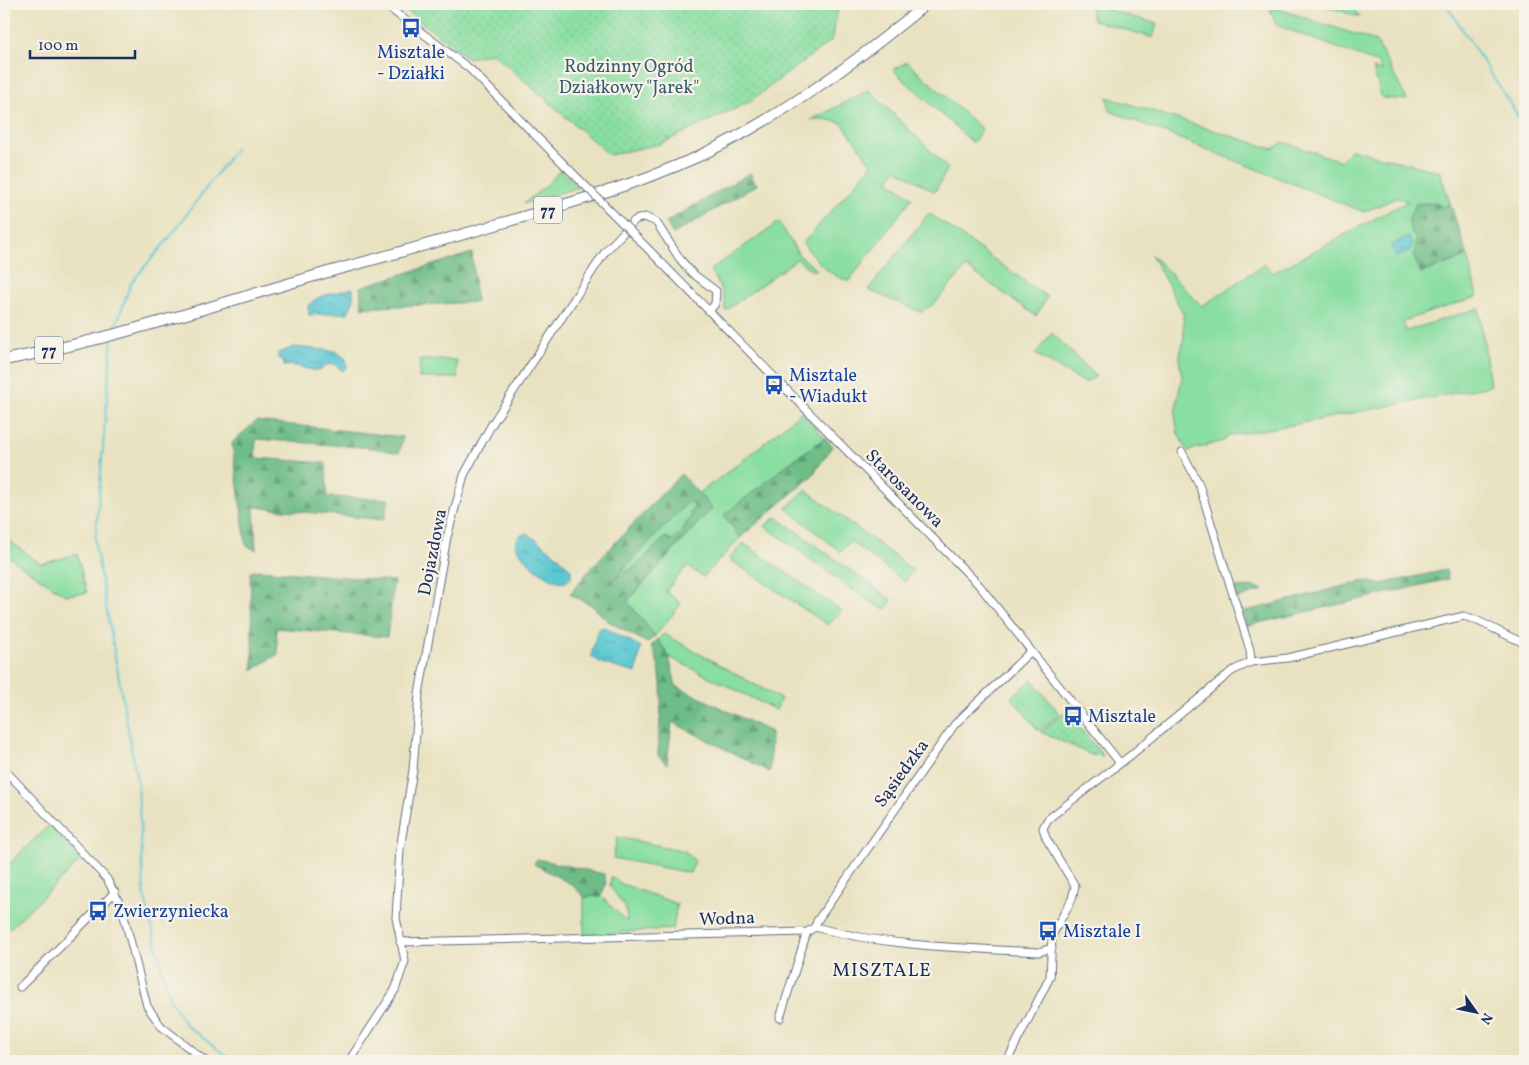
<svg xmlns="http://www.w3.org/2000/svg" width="1529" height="1065" viewBox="0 0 1529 1065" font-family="Vollkorn,serif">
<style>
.grass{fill:#89dea1;stroke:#528680}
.forest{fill:url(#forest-firs);stroke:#447672;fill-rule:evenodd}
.park{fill:url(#park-dots);stroke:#528680}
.water{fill:url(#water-ripples);stroke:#3b7c98}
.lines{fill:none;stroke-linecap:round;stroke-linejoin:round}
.stream{stroke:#5bc8d3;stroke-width:2}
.street-casing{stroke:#636e81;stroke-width:9}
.primary-casing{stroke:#636e81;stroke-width:12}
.street{stroke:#fff;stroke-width:7}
.primary{stroke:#fff;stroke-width:10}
.street-bridge-casing{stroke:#636e81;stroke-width:9;stroke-linecap:butt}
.street-bridge{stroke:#fff;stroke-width:7}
.labels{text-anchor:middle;stroke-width:4.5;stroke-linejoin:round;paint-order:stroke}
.shield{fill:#f7f3e8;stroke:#5d6a87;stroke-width:1}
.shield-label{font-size:16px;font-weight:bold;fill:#1b2f5e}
.transit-label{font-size:18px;fill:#164399;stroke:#f7f3e8;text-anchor:start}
.park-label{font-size:18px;fill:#365b6f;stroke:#f7f3e8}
.street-label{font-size:18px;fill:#1b2f5e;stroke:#f7f3e8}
.neighbourhood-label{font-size:19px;letter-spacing:1px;fill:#1b2f5e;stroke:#f7f3e8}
</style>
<defs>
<pattern id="forest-firs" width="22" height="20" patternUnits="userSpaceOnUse" patternTransform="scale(1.25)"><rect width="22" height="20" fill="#6ebd87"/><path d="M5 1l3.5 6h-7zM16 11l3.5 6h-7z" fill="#5a9a72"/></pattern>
<pattern id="park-dots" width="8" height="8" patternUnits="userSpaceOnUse" patternTransform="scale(1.25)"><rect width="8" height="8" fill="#89dea1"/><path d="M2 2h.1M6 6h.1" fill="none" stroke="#76bf8d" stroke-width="1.8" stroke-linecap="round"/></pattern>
<pattern id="water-ripples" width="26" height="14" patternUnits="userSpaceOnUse" patternTransform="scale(1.25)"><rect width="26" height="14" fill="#5bc8d3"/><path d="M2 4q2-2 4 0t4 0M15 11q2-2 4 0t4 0" fill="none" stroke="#4aa3ae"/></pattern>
</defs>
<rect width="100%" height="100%" fill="#f7f3e8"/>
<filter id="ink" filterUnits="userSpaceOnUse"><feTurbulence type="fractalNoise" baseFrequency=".02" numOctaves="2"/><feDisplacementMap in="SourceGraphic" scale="10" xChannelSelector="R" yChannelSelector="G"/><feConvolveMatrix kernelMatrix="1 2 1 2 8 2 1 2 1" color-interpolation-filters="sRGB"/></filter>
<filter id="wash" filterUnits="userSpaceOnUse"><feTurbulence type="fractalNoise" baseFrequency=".0096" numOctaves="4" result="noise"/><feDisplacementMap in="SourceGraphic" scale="20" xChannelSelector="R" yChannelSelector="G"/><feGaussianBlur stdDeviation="1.12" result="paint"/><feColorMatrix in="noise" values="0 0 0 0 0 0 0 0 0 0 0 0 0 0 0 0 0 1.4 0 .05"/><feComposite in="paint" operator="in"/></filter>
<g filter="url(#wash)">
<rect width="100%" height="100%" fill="#e9e2c1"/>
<g class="grass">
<polygon points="1089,4 1157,24 1153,38 1093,20"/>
<polygon points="1318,4 1349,4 1360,17"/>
<polygon points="1269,6 1376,41 1407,100 1382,98 1373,69 1382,71 1378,63 1276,25"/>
<polygon points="907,62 982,129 973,143 893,70"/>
<path d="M 869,90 L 948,168 L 935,192 L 896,169 L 889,181 L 912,198 L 849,281 C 829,276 815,259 803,243 L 872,165 L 842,123 L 824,119 L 811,120 Z"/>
<polygon points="1107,97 1273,149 1283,142 1341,161 1351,149 1440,172 1450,203 1410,228 1415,235 1421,273 1468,256 1477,297 1403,321 1406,331 1479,308 1490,386 1292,425 1226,436 1226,440 1188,451 1178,434 1175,414 1182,376 1179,360 1184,338 1183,313 1151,254 1202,306 1265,264 1273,273 1408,201 1396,198 1364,212 1110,111"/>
<polygon points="560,170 579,187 523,204 548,184"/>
<polygon points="929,213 1047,297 1036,316 966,267 935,303 921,312 868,290"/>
<path d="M 779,222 L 799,255 L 817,270 L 811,270 L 797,259 L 725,311 C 726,295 719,284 710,270 Z"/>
<polygon points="1052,333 1096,376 1085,383 1035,354"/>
<polygon points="420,360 457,360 457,378 419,378"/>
<polygon points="801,412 825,438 788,464 725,515 740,538 703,577 687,566 666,591 681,604 655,636 627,602 711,508 698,494 746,458"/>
<polygon points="806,490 913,570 905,582 850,541 841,552 786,508"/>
<polygon points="688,501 696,506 690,511 692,516 681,532 672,541 666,537 637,565 612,580"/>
<polygon points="776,517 892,600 885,610 858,594 765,526"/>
<polygon points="4,537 41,564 77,554 87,593 65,595 4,554"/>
<polygon points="743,543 842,611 828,625 729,559"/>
<polygon points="664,634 781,699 776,710 669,657 658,639"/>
<polygon points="1032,680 1060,714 1039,731 1011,697"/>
<polygon points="49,825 82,859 4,934 4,869"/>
<polygon points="617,837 685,851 695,861 690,873 613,858"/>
<polygon points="611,877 622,884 677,904 673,929 584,935 584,897 601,896 627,922 626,909 610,886"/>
</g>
<g class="forest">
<polygon points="750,173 757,185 673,234 666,222"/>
<path d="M 1435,202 L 1445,208 L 1450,203 L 1468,256 L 1421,273 L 1413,255 C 1422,235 1407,234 1409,219 C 1410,214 1414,208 1416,204 Z"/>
<polygon points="472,253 476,302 362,308 360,287"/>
<polygon points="256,421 403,437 399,453 373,448 256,439 255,458 326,463 327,497 389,499 384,520 254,507 256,550 246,545 232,443"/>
<polygon points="825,438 833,446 812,476 740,538 724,515 788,464"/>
<path d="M 681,474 L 712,508 L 627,601 L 655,636 L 647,643 L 608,621 L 591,605 L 570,594 L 590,569 ZM 688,502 L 694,503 L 696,506 L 690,511 L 691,516 L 681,532 L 672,541 L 666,537 L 637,565 L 614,579 Z"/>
<polygon points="258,570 394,581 387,637 276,628 278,654 253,670 250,572"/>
<polygon points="1446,570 1448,579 1246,626 1243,612 1363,581 1381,584"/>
<polygon points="1254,587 1263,590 1237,599 1233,588"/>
<path d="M 658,639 L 669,657 L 676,686 L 771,732 L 770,772 L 672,722 L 667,764 L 658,756 C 658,720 669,679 651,646 Z"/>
<polygon points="537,859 604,874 606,884 601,896 584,897 571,884 534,864"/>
</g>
<g class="park">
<polygon points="398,4 839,4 831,41 749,102 660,144 609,155 493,53 468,58"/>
<polygon points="1066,711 1103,756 1092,755 1041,732"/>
</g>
<g class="water">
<path d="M 1408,237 C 1418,250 1407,253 1396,257 L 1391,245 Z"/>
<path d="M 353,288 L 353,302 L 348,313 L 309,315 L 308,306 C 320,292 337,294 353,288 Z"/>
<path d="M 294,347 L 335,351 L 346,359 L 347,367 L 343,371 L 334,364 L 325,365 L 321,370 C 308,372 297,363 284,366 L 283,360 L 278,358 L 278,353 Z"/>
<path d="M 527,533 L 558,556 L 571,570 L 571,578 L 564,583 C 543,577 527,564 515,545 L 519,536 Z"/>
<polygon points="604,627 641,647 636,673 601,663 591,656 598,629"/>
</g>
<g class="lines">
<g class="stream">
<polyline points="1446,4 1525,127"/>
<polyline points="114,331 131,283 170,237 236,148"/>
<polyline points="112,338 95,544 138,786 144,894 169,998 186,1025 233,1061"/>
</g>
</g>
</g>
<g filter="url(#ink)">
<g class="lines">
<defs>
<g id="street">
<polyline points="384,4 470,69 530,130"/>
<polyline points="650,251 979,585 1120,763"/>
<polyline points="1182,452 1199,484 1250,650 1251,662"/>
<polyline points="4,769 107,879 122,908 147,1006 161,1026 205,1061"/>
<polyline points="815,927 817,921 955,724 1030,652"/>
<path d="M 400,942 L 807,932 L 815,927 C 888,947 964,948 1039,952 L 1052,948"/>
<polyline points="20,987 115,892"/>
<polyline points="780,1018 807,932"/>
<polyline points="349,1061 395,990 405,961 396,918 400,849 413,770 419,694 447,537 464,475 492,424 605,252 635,220 645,217 656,222 680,259 692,273 716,291 715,304 709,311"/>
<path d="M 1007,1061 L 1050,977 L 1052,935 L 1072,899 L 1075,886 L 1046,838 L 1043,828 L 1048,819 L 1131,755 L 1232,671 L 1251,662 L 1288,658 L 1464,616 C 1486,622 1504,636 1525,643"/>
</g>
<path id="primary" d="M 4,360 C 114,339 221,303 328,272 C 394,254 461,235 526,216 C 584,199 642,182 697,157 C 781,117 855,63 926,4"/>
</defs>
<use href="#street" class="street-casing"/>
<use href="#primary" class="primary-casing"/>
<use href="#street" class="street"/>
<use href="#primary" class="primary"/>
<defs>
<polyline id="street-bridge" points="530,130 650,251"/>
</defs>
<use href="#street-bridge" class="street-bridge-casing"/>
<use href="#street-bridge" class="street-bridge"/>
</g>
</g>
<defs>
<symbol id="bus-bare" viewBox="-9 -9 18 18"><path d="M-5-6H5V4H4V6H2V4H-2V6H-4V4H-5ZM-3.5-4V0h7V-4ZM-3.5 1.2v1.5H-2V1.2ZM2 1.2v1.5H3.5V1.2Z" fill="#1a4fb4" stroke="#f7f3e8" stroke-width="2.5" paint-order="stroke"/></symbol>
</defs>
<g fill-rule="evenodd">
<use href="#bus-bare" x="397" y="14" width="28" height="28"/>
<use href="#bus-bare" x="760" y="371" width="28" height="28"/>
<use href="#bus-bare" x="1059" y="702" width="28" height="28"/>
<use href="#bus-bare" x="84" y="897" width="28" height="28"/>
<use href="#bus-bare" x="1034" y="917" width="28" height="28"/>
</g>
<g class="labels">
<g class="shield">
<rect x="534" y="196.5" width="28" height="27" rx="4"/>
<rect x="35" y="336.5" width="28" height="27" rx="4"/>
</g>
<g class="shield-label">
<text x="548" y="216">77</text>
<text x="49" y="356">77</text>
</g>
<g class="transit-label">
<text x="411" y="58" text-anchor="middle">Misztale<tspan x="411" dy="21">- Działki</tspan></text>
<text x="789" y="381">Misztale<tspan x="789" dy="21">- Wiadukt</tspan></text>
<text x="1088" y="722">Misztale</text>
<text x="113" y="917">Zwierzyniecka</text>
<text x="1063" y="937">Misztale I</text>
</g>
<g class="park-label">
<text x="629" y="72">Rodzinny Ogród<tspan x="629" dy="21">Działkowy "Jarek"</tspan></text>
</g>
<g class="street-label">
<text transform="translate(905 488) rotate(45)" y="6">Starosanowa</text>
<text transform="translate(432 552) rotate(-79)" y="6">Dojazdowa</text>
<text transform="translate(901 773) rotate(-54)" y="6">Sąsiedzka</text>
<text transform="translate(727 918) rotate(-2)" y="6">Wodna</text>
</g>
<g class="neighbourhood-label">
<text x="882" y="976">MISZTALE</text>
</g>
</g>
<rect width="1529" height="1065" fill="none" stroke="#f7f3e8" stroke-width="20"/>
<g transform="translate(1476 1012) rotate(123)" stroke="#f7f3e8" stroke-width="4" paint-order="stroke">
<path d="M0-4L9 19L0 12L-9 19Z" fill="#1b2f5e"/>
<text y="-8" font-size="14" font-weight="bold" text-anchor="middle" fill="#1b2f5e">N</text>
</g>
<path d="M30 50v8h105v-8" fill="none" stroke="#1b2f5e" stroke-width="2.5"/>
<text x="38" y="50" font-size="15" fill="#1b2f5e" stroke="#f7f3e8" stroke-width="4" paint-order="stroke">100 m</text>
</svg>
